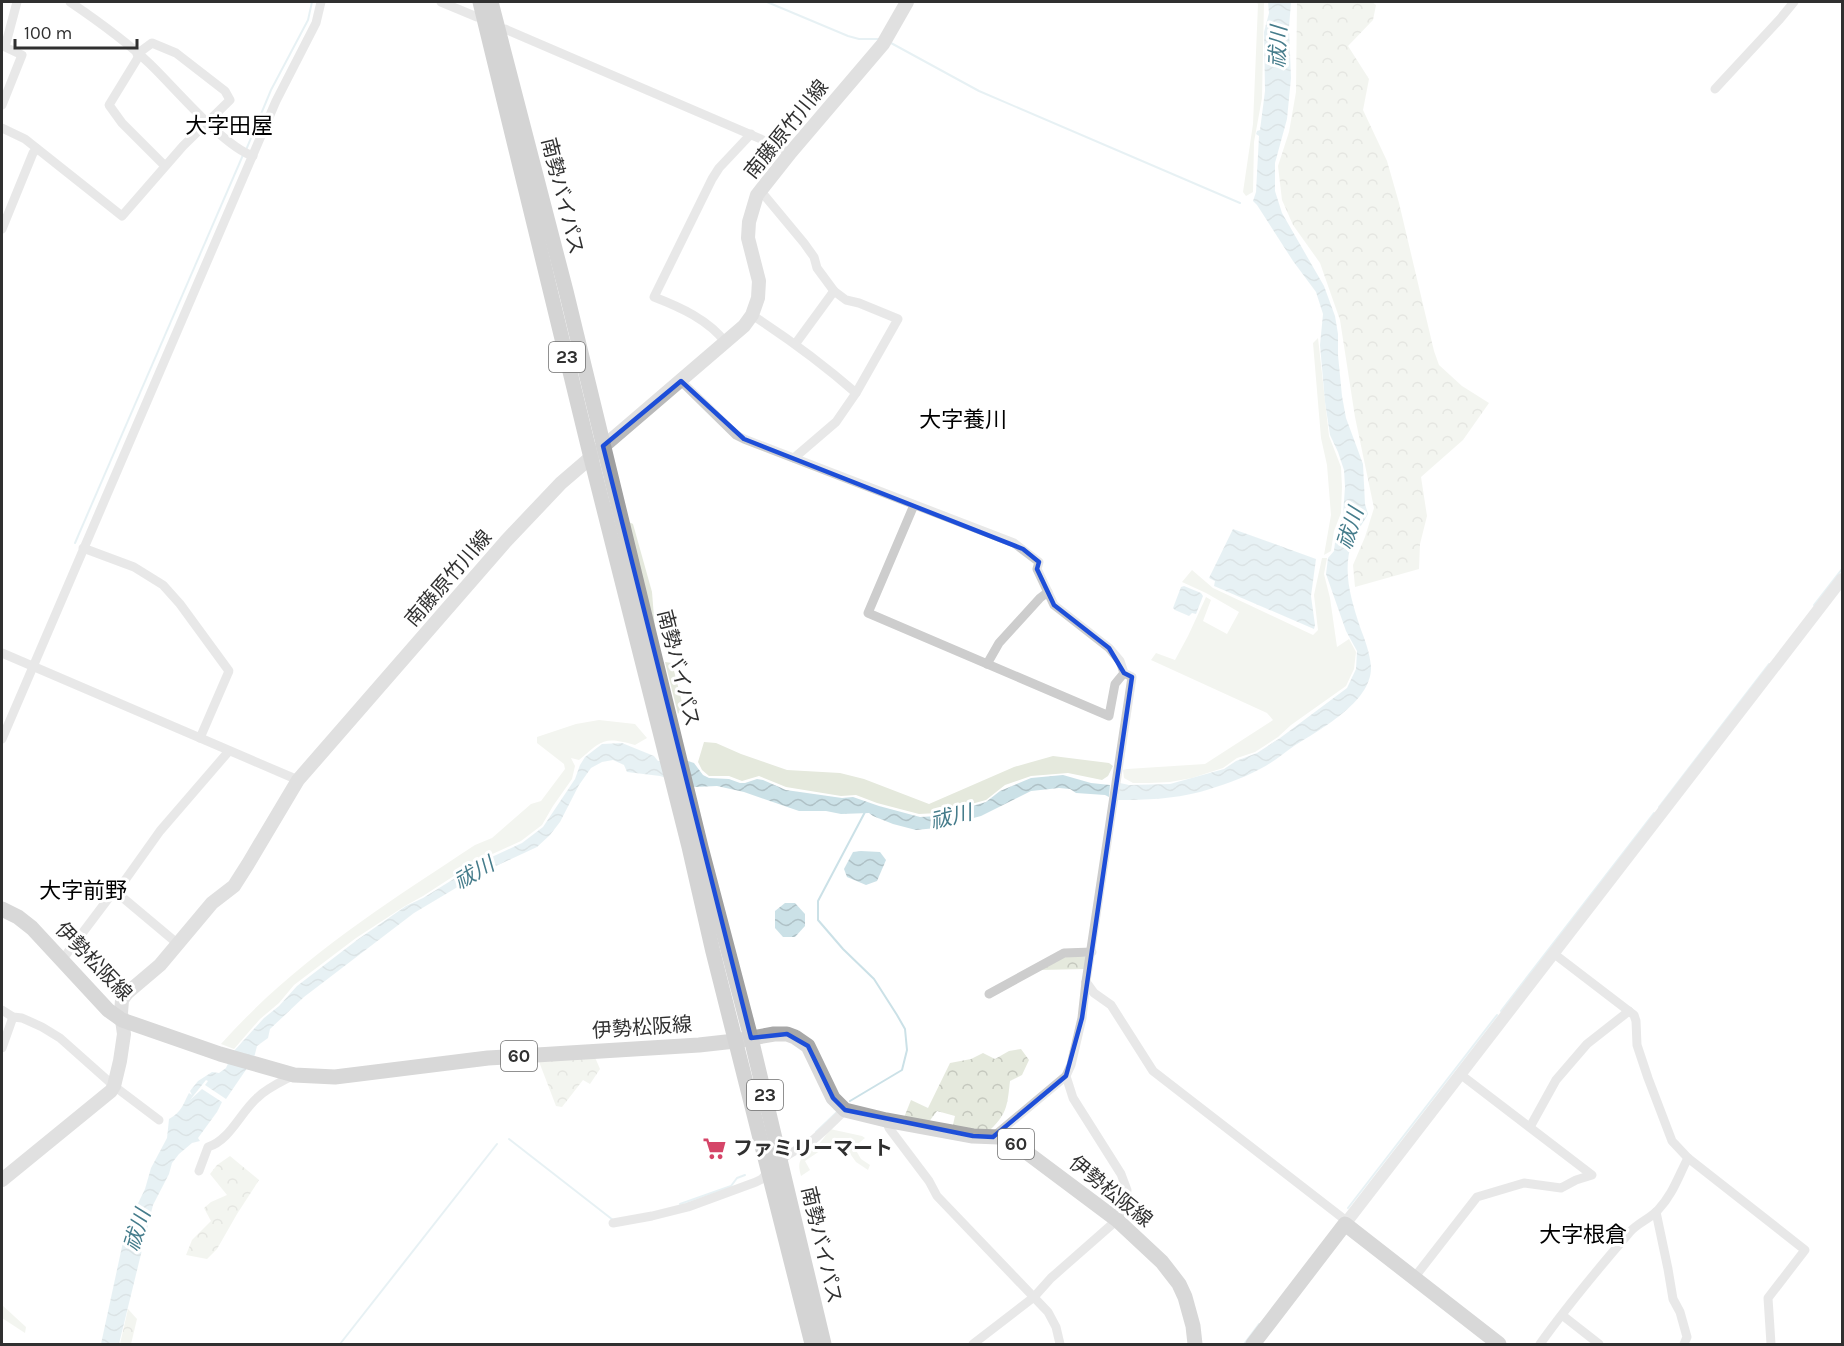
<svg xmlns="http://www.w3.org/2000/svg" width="1844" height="1346" viewBox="0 0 1844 1346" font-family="Karla,'Noto Sans JP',sans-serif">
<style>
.grass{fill:#e5e9dd}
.forest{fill:url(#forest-crowns)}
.water{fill:url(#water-waves)}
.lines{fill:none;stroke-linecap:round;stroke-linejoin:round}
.stream{stroke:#cbe1e7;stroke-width:2}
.minor{stroke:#cdcdcd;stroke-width:9}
.tertiary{stroke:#cdcdcd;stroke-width:12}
.secondary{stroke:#bababa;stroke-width:14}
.primary{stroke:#a8a8a8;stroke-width:15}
.trunk{stroke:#a0a0a0;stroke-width:15}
.marked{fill:none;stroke:#1d4ed8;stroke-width:4.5;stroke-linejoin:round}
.labels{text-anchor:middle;stroke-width:6;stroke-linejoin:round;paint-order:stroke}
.shield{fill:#fff;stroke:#6e6e6e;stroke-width:1.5}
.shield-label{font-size:18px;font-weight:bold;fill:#303030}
.street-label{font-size:20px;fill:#303030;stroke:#fff}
.poi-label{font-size:20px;font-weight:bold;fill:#303030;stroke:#fff;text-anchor:start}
.water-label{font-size:21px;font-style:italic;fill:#457c8b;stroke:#fff}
.quarter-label{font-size:22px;fill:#000;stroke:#fff}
</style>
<defs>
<pattern id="forest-crowns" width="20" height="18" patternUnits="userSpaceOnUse" patternTransform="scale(1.5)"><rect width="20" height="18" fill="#e5e9dd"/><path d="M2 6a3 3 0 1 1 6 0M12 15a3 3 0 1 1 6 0" fill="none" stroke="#c5c8be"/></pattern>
<pattern id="water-waves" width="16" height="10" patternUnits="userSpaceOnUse" patternTransform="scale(1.5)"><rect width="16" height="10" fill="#cbe1e7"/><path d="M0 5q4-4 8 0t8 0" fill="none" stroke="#afc1c6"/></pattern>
</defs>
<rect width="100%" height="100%" fill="#fff"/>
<g class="grass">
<polygon points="1256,2 1264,2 1262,98 1254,142 1253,192 1246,196 1243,192 1253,124 1258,4"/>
<polygon points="1318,338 1329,436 1341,467 1342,487 1341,513 1334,531 1331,551 1324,555 1331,515 1327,465 1321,438 1313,343"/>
<polygon points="629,522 633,524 652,592 655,630"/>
<polygon points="1322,558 1327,558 1324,574 1330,598 1337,647 1349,639 1356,652 1354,669 1346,686 1291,725 1278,737 1255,752 1237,758 1223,768 1192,778 1170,782 1149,783 1133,783 1124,778 1123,770 1127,769 1205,764 1273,720 1267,713 1151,660 1156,653 1175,660 1188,636 1206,597 1211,600 1203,621 1227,634 1239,612 1206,593 1182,582 1192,570 1213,588 1313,635 1318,630 1314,595"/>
<polygon points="665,662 672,663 683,706 678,714"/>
<path d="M 599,720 L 635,724 L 647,738 L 635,745 C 604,736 602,740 579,760 L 571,758 L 575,766 L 572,779 L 553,806 L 542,825 L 521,841 L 477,861 L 423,896 L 405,906 L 356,938 L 294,985 L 279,1003 L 260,1019 L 234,1049 L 221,1044 C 295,961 384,905 475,845 L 492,838 L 531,804 L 541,801 L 565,769 L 564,764 L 537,743 L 537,737 L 576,724 Z"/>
<polygon points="704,742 716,743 741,754 787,770 840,773 864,779 929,804 1014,767 1053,756 1109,763 1113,766 1108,776 1102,780 1068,773 1031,776 1005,785 986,800 938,813 919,814 877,803 856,795 841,796 786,787 759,776 742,781 729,776 709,776 702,770 698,762"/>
<path d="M 830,1129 L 862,1136 L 865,1138 L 854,1147 L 861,1159 L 870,1165 L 868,1170 L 856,1162 L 839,1138 L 805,1161 L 810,1170 L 801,1176 C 795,1155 806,1157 818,1145 C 822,1141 826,1135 830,1129 Z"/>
<polygon points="2,1305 26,1327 25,1333 2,1318"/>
</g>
<g class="forest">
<polygon points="1297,2 1372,2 1376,5 1373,20 1348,46 1369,79 1363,110 1387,161 1399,203 1434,351 1439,365 1462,386 1489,403 1463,440 1421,477 1427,516 1420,544 1419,569 1355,587 1353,565 1365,537 1374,508 1355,417 1340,320 1320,263 1293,225 1282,200 1278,166 1289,132 1296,92"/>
<polygon points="1066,955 1087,957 1085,969 1040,970"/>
<path d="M 1021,1049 L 1029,1060 L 1022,1075 L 1010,1081 C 1007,1108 1007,1114 987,1133 L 952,1129 L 955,1116 L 937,1111 L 928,1123 L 903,1120 L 911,1100 L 928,1108 L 950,1063 L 971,1059 L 983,1053 L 995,1059 L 1009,1051 Z"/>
<polygon points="594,1055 600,1069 590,1084 583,1080 562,1107 556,1106 538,1059"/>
<polygon points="230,1156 259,1180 237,1214 217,1249 207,1259 186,1255 192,1240 211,1221 204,1208 211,1202 227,1195 210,1174 217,1165"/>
<polygon points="128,1309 137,1319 131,1344 120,1344"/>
</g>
<g class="water">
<path d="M 1268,2 L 1291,2 L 1289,28 L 1291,78 L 1287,119 L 1275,163 L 1275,191 L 1282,213 L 1324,286 L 1335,316 L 1338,334 L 1338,355 L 1342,396 L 1346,418 L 1363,464 L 1365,504 L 1368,514 C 1363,523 1356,533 1352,542 C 1342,571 1351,599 1360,627 C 1365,640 1370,653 1371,667 C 1372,702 1319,730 1294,746 C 1283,754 1272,763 1260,769 C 1242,779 1220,786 1200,792 C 1173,799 1146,800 1118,800 L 1120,783 L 1129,785 L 1170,784 L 1224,769 L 1236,761 L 1257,753 L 1280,738 L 1347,688 L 1356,669 L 1357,651 L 1346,631 L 1326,574 L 1328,558 L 1334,551 L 1336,534 L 1343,515 L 1345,487 L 1344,470 L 1338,452 L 1330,435 L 1325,402 L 1320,345 L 1323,314 L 1316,292 L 1293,261 L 1257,205 L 1253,201 L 1256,192 L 1259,136 L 1256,134 L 1257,131 L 1260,130 L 1265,91 L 1264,32 L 1269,13 Z"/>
<polygon points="1233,529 1316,559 1311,596 1315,625 1314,629 1214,586 1215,581 1209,578"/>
<polygon points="1184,586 1201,593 1203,596 1196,614 1192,613 1189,616 1175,610 1173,608 1181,587"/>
<path d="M 622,743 L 654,756 L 658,761 L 688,761 L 694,763 L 703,775 L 709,778 L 729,779 L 740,783 L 745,783 L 757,779 L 763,780 L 786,790 L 842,798 L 853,797 L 879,806 L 920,817 L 938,816 L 986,802 L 1000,791 L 1031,778 L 1063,775 L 1091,783 L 1110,785 L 1109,797 L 1105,795 L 1076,793 L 1070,789 L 1059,788 L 1031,791 L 981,816 L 936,828 L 916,830 L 893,824 L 873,816 L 869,813 L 841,814 L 826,811 L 799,811 L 744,792 L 717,786 L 695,787 L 660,776 L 627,772 L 624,765 L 613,760 L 602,762 L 591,768 L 579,785 L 560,822 L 550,835 L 537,847 L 481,873 L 414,913 L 304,997 L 270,1029 L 268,1038 L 257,1046 L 254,1058 L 226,1099 L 205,1085 L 208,1081 L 206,1080 L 190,1100 L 202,1089 L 222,1102 L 217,1112 L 198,1138 L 200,1141 L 192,1143 L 179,1154 L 172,1163 L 169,1174 L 153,1205 L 119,1344 L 101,1344 L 126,1228 L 145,1189 L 151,1168 L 167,1138 L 169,1119 C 182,1112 183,1104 189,1093 L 192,1095 L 190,1091 L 198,1081 L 212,1072 L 219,1073 L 226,1068 L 233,1052 L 264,1018 L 279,1006 L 297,986 L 357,940 L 406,906 L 423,898 L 481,862 L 522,843 L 543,827 L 575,779 L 580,765 L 585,757 L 602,744 Z"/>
<polygon points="861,851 880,852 886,860 877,881 866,885 847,877 844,869 853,852"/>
<polygon points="785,903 795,903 805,914 805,926 795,937 783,937 775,928 775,911"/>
</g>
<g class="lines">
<g class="stream">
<polyline points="767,2 848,36 859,39 880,39"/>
<polyline points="891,43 979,91 1240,203"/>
<polyline points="246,150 271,90 308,20 312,2"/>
<polyline points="75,543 243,155"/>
<polyline points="1814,605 1842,569"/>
<polyline points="1659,807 1769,664"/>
<polyline points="1501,1011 1654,813"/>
<polyline points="850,1101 902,1070 907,1050 905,1029 897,1015 874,979 843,949 818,920 818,901 865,812"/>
<polyline points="816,1132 838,1111"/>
<polyline points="509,1139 613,1220"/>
<polyline points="680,1204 731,1186 737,1178 745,1175"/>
<polyline points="1348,1208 1497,1015"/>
<polyline points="340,1344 497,1144"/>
<polyline points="1244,1344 1259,1324"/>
</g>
<g class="minor">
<path d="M 70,2 C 95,19 128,43 150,64 C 175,88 223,146 253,156"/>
<polyline points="441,2 477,17"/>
<polyline points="505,29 791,152"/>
<polyline points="139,56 109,105 122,123 165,166"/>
<polyline points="1715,89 1780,19 1794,2"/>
<polyline points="2,105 22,55 5,47 17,2"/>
<polyline points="2,128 25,139 122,216 183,146 230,100 225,91 176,53 152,43 137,54"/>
<polyline points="760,190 804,243 814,257 817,268 834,291 846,300 859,303 898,319 856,393"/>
<polyline points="2,229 33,153 37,149"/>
<path d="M 752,315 C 789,339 823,364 856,393 L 836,422 L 794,458"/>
<path d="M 726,343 C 709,320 680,307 654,297 L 712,179 L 719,168 L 751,134"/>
<polyline points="796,343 834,291"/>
<polyline points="681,381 736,435 744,439 1014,543 1039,562 1037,569 1054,605 1109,648 1120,661 1124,673 1132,677 1086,982 1082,1018 1071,1065 1066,1076 1073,1098 1121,1174 1127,1190 1125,1203 1117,1220 1051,1278 1034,1297 973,1344"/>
<polyline points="914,505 868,613 1109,716 1115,684 1124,673"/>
<polyline points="83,548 134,567 163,585 180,604 229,671 200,738"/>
<polyline points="2,653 298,780"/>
<polyline points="987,664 999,643 1040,598 1048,592"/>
<polyline points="2,739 276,101 316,23 321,2"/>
<polyline points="116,892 178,944"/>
<polyline points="1553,953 1634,1015 1636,1021 1637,1045 1648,1078 1672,1141 1688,1158 1805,1250 1768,1298 1771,1344"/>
<polyline points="62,960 108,899 118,890 160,831 229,751"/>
<polyline points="1086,982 1094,993 1111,1005 1153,1071 1344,1219 1345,1224"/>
<polyline points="989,994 1064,953 1092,952"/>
<polyline points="2,1010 13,1017 22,1018 42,1027 60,1038 114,1086 159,1120"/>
<polyline points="2,1048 13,1017"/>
<polyline points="886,1120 889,1128 929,1181 937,1196 1048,1312 1056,1327 1060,1344"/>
<polyline points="1530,1127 1556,1080 1587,1044 1629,1011"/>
<polyline points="993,1137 1066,1076"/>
<path d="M 781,1161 C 786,1153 803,1148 813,1140 C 824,1131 835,1120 845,1110"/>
<path d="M 199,1171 L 208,1147 C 230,1140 240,1113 257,1098 C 267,1088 281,1082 294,1075"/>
<polyline points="1656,1212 1668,1269 1673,1299 1680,1312 1687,1337 1684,1344"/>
<polyline points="613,1223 652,1216 688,1207 756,1182 762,1179 768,1172"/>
<polyline points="1414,1278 1477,1197 1524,1183 1561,1188 1576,1180 1592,1175 1460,1074"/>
<polyline points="1562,1315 1599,1344"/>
<path d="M 1540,1344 C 1567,1306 1598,1269 1629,1233 C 1637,1223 1650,1219 1658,1210 C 1673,1194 1678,1177 1688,1158"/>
</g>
<polyline class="tertiary" points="1345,1224 1842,579"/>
<polyline class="secondary" points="2,1180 111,1091 114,1086 120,1061 124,1034 121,1013 122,1000 127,993 160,965 212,903 234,886 248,864 298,780 506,541 561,483 744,326 752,315 758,298 759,281 748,238 749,222 757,195 791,152 883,44 907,2"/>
<g class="primary">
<polyline points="2,909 18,917 32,928 108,1010 122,1020 220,1054 294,1075 335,1077 488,1058 699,1045 735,1041 774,1034 787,1034 795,1037 808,1046 833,1098 845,1110 886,1120 973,1136 999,1137 1014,1143 1117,1220 1162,1262 1179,1284 1185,1297 1193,1326 1195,1344"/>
<polyline points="1253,1344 1345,1224 1499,1344"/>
</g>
<g class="trunk">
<polyline points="480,2 591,458 689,847 713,952 812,1344"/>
<polyline points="491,2 566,291 701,847 751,1038 824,1344"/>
</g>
</g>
<path d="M0 0H1844V1346H0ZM 681,381 L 744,439 L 1023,549 L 1039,562 L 1037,569 L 1054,605 L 1109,648 L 1124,673 L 1132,677 L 1082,1018 L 1066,1076 L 993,1137 L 973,1136 L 845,1110 L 833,1098 L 808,1046 L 787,1034 L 751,1038 L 603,446 Z" fill="#fff" fill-opacity=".55" fill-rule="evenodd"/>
<path class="marked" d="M 681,381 L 744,439 L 1023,549 L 1039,562 L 1037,569 L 1054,605 L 1109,648 L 1124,673 L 1132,677 L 1082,1018 L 1066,1076 L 993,1137 L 973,1136 L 845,1110 L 833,1098 L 808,1046 L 787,1034 L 751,1038 L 603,446 Z"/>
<defs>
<symbol id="supermarket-bare" viewBox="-9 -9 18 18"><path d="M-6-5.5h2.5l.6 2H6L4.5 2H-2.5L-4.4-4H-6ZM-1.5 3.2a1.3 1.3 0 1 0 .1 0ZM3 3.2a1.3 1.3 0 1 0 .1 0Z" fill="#d54568" stroke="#fff" stroke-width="2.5" paint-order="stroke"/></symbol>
</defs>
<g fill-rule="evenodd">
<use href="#supermarket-bare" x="698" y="1132" width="33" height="33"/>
</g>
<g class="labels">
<g class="shield">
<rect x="549" y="342" width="36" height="30" rx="4.5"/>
<rect x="501" y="1041" width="36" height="30" rx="4.5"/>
<rect x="747" y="1080" width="36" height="30" rx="4.5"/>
<rect x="998" y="1129" width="36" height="30" rx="4.5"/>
</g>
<g class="shield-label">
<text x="567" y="363">23</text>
<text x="519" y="1062">60</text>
<text x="765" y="1101">23</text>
<text x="1016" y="1150">60</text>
</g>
<g class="street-label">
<text transform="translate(786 129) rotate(-51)" y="7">南藤原竹川線</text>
<text transform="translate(563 196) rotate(76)" y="7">南勢バイパス</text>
<text transform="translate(448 578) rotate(-49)" y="7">南藤原竹川線</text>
<text transform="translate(679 668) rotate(76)" y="7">南勢バイパス</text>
<text transform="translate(94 961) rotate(46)" y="7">伊勢松阪線</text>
<text transform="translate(642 1027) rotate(-4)" y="7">伊勢松阪線</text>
<text transform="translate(1111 1191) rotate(39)" y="7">伊勢松阪線</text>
<text transform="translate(822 1245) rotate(77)" y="7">南勢バイパス</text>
</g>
<g class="poi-label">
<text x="733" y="1155">ファミリーマート</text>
</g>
<g class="water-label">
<text transform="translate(1278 47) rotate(-87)" y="7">祓川</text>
<text transform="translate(1350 528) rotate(-72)" y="7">祓川</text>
<text transform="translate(951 817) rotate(-14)" y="7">祓川</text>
<text transform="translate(474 873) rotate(-30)" y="7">祓川</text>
<text transform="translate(137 1230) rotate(-72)" y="7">祓川</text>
</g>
<g class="quarter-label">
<text x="229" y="133">大字田屋</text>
<text x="963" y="427">大字養川</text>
<text x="83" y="898">大字前野</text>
<text x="1583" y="1242">大字根倉</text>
</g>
</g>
<rect width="1844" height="1346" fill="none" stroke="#303030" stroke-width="6"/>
<path d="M15 39v9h122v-9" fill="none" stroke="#303030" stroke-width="3"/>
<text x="24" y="39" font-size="18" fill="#303030" stroke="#ffffff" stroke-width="4.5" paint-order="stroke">100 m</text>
</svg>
